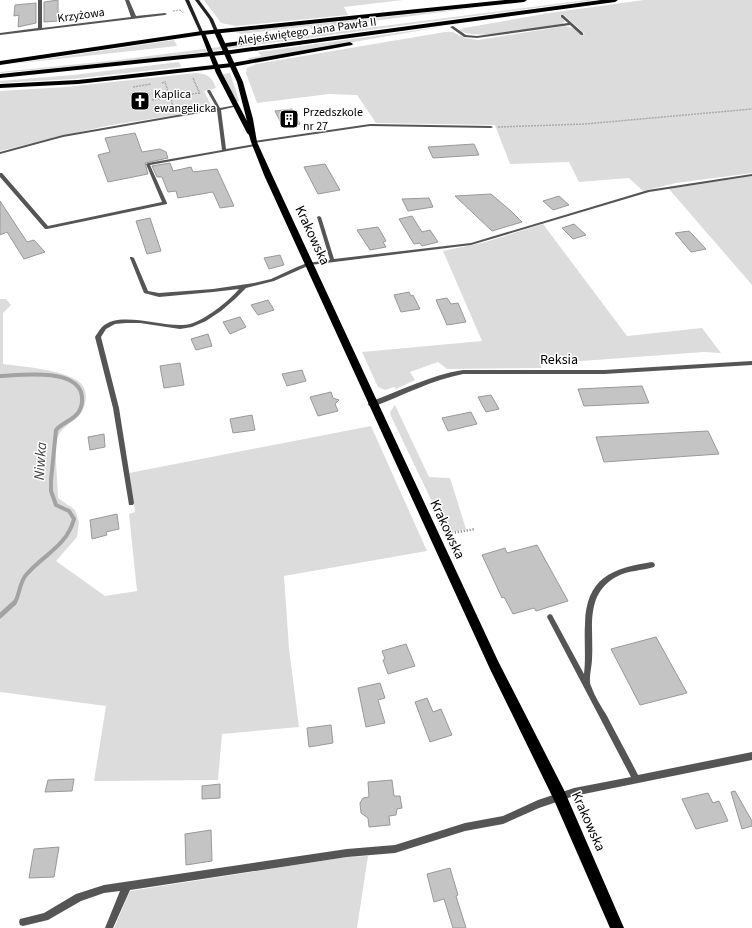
<svg xmlns="http://www.w3.org/2000/svg" width="752" height="928" viewBox="0 0 752 928" font-family="'Source Sans 3',sans-serif">
<style>
.green{fill:#dcdcdc}
.lines{fill:none;stroke-linecap:round;stroke-linejoin:round}
.stream-far1{stroke:#a3a3a3;stroke-width:4}
.stream{stroke:#a3a3a3;stroke-width:5}
.building{fill:#c4c4c4;stroke:#999}
.path-far1{stroke:#777;stroke-width:1.5;stroke-dasharray:0.5 1;stroke-linecap:butt}
.path{stroke:#777;stroke-width:2.5;stroke-dasharray:1 2;stroke-linecap:butt}
.lane{fill:#555;fill-rule:evenodd}
.street{fill:#555;fill-rule:evenodd}
.secondary{fill:#222;fill-rule:evenodd}
.primary{fill:#000;fill-rule:evenodd}
.highway{fill:#000;fill-rule:evenodd}
.labels{text-anchor:middle;stroke-width:3;stroke-linejoin:round;paint-order:stroke}
.far-street-label{font-size:12px;fill:#000;stroke:#fff}
.far-poi-label{font-size:12px;fill:#000;stroke:#fff;text-anchor:start}
.street-label{font-size:14px;fill:#000;stroke:#fff}
.water-label{font-size:15px;font-style:italic;fill:#444;stroke:#fff}
</style>
<rect width="100%" height="100%" fill="#fff"/>
<g class="green">
<polygon points="204,0 403,0 344,7 348,15 236,26 221,23"/>
<polygon points="586,0 595,0 158,58 0,73 0,72 118,60"/>
<path d="M 644,0 L 752,0 L 752,173 L 676,183 L 643,191 L 629,178 L 579,182 L 569,162 L 510,164 L 495,125 L 376,123 L 357,95 L 329,94 L 257,103 L 246,73 L 247,68 L 256,64 L 445,32 L 453,32 L 465,38 L 478,40 L 565,26 L 573,28 L 581,34 L 585,34 L 564,15 L 560,16 L 565,21 L 562,24 C 543,27 472,42 460,30 L 464,28 L 549,13 Z"/>
<polygon points="482,7 311,29 310,26 241,34 235,32"/>
<polygon points="446,26 249,60 248,58 261,56 258,52"/>
<polygon points="174,40 177,46 12,64"/>
<polygon points="179,62 181,67 73,79 0,83 0,81 73,75"/>
<path d="M 196,73 C 208,74 212,77 216,88 L 204,91 L 213,109 L 106,126 L 0,151 L 0,91 L 66,87 Z"/>
<polygon points="230,73 239,101 236,102 223,74"/>
<polygon points="752,176 752,285 669,189"/>
<polygon points="543,224 627,336 702,328 721,353 704,352 541,364 541,368 447,369 438,362 410,372 415,380 396,389 394,387 385,390 378,387 362,352 482,341 443,251 486,242"/>
<path d="M 0,299 L 6,299 L 11,305 L 3,313 L 3,364 C 24,367 60,369 78,381 C 89,388 87,404 81,413 C 73,424 60,426 57,440 C 54,450 58,485 58,498 L 75,510 L 79,522 L 77,537 L 56,561 L 105,596 L 137,591 L 129,514 L 135,512 L 129,473 L 371,426 L 427,551 L 284,576 L 289,648 L 299,727 L 222,734 L 218,780 L 94,781 L 106,706 L 0,692 Z"/>
<polygon points="395,405 429,477 450,478 466,529 447,533 391,416 390,412"/>
<polygon points="368,856 357,928 114,928 130,891 347,857"/>
</g>
<g class="lines">
<path class="stream-far1" d="M 0,376 C 21,375 72,368 81,392 C 83,399 82,407 78,413 C 73,420 62,423 56,430 L 51,480 L 51,491 L 56,505 L 69,511 L 74,519 C 67,546 43,555 26,575 C 19,583 20,595 14,604"/>
<polyline class="stream" points="0,616 14,603"/>
</g>
<g class="building">
<polygon points="58,0 58,21 44,22 44,2"/>
<polygon points="36,3 36,23 18,27 19,15 14,16 15,5"/>
<polygon points="292,109 300,124 283,127 275,111"/>
<polygon points="135,133 142,152 160,149 166,152 168,158 145,163 148,174 108,182 98,155 110,152 105,138"/>
<polygon points="474,144 479,155 433,158 428,147"/>
<polygon points="170,163 173,171 191,167 193,172 217,169 234,206 220,208 213,192 178,198 176,191 168,192 162,177 157,177 152,166"/>
<polygon points="325,164 340,190 318,194 304,167"/>
<polygon points="491,194 511,211 522,222 492,231 455,196"/>
<polygon points="559,196 569,205 553,210 543,201"/>
<polygon points="429,198 433,207 408,211 402,199"/>
<polygon points="0,201 27,242 34,240 45,252 24,259 7,232 0,235"/>
<polygon points="412,216 422,232 430,230 438,242 422,246 420,243 414,244 399,219"/>
<polygon points="150,218 161,251 147,254 136,221"/>
<polygon points="574,224 586,235 573,239 562,228"/>
<polygon points="378,227 386,241 383,242 386,247 370,250 357,230"/>
<polygon points="689,231 693,235 706,249 691,252 675,233"/>
<polygon points="280,255 284,265 269,269 264,258"/>
<polygon points="409,292 411,296 413,295 420,309 401,312 394,295"/>
<polygon points="447,298 451,304 458,303 466,322 447,325 436,300"/>
<polygon points="268,300 274,310 258,315 251,305"/>
<polygon points="240,317 246,327 230,334 223,322"/>
<polygon points="208,334 212,346 196,350 191,339"/>
<polygon points="180,363 184,385 164,388 160,366"/>
<polygon points="302,370 306,381 287,386 282,374"/>
<polygon points="642,386 649,403 584,406 578,389"/>
<polygon points="331,392 333,398 339,400 335,404 338,411 318,416 310,397"/>
<polygon points="491,395 499,409 486,412 478,397"/>
<polygon points="471,412 477,424 448,431 442,418"/>
<polygon points="252,415 255,430 233,433 230,419"/>
<polygon points="708,431 719,454 604,462 596,437"/>
<polygon points="104,434 105,447 90,450 88,437"/>
<polygon points="117,514 119,529 106,532 107,535 92,539 90,520"/>
<polygon points="537,545 568,601 536,611 534,608 513,614 504,597 502,598 482,555 505,548 507,553"/>
<polygon points="656,637 687,693 640,705 611,649"/>
<polygon points="406,644 415,666 388,674 383,660 385,659 382,651"/>
<polygon points="380,683 385,698 378,700 385,723 366,727 358,688"/>
<polygon points="427,698 433,712 441,709 452,735 430,742 415,702"/>
<polygon points="331,725 333,743 309,747 307,728"/>
<polygon points="74,779 72,791 45,792 48,780"/>
<polygon points="392,780 394,796 400,796 402,808 397,809 396,815 389,816 390,825 369,827 368,818 361,813 360,803 363,798 369,797 368,782"/>
<polygon points="220,784 220,798 202,799 202,786"/>
<polygon points="735,791 752,821 752,826 742,829 731,792"/>
<polygon points="708,793 713,803 719,801 728,821 696,829 682,799"/>
<polygon points="211,830 212,861 186,865 185,834"/>
<polygon points="59,847 54,877 29,878 34,849"/>
<polygon points="450,868 458,895 456,896 466,928 453,928 444,899 434,902 427,874"/>
</g>
<g class="lines">
<g class="path-far1">
<polyline points="173,11 180,10 184,13"/>
<polyline points="193,78 200,94"/>
<polyline points="162,83 165,82 174,109"/>
<polyline points="133,87 151,84"/>
<polyline points="152,100 199,93"/>
<polyline points="498,127 585,124 752,109"/>
</g>
<polyline class="path" points="446,534 475,529"/>
<g class="lane">
<polygon points="561,15 563,15 583,33 583,35 581,35 570,25 477,38 464,37 450,27 453,26 466,35 477,36 568,23 561,17"/>
<polygon points="208,90 210,90 220,108 236,105 238,106 221,110 226,149 255,144 257,145 255,146 150,165 167,203 167,204 47,229 45,229 0,177 0,173 2,173 48,226 162,202 146,164 148,163 222,150 217,110 63,137 0,154 0,152 63,135 217,108 207,91"/>
<polygon points="370,124 491,126 493,127 491,128 370,126 254,143 252,142 254,141"/>
<path d="M 752,174 L 752,176 L 649,192 L 471,245 L 310,265 L 274,281 L 246,288 L 235,299 L 221,311 L 206,321 L 192,327 L 180,329 L 140,323 L 126,323 L 115,324 L 106,329 L 101,337 L 119,408 L 134,503 L 133,505 L 129,505 L 113,408 L 95,337 C 97,334 100,329 102,327 C 121,309 167,330 190,324 C 205,320 229,301 239,289 L 213,292 L 159,297 L 144,293 L 130,258 L 130,257 L 132,257 L 134,258 L 148,291 L 159,293 L 213,289 L 254,283 L 271,279 L 297,267 L 307,263 L 330,260 L 317,217 L 319,216 L 321,217 L 334,259 L 471,243 L 648,190 Z"/>
<path d="M 652,562 L 654,563 L 655,565 L 654,567 C 642,571 628,570 616,577 C 584,595 594,629 592,659 C 592,666 588,681 591,686 C 595,697 601,706 607,716 C 617,736 628,755 638,775 L 752,752 L 752,760 L 574,796 L 539,808 L 503,824 L 465,831 L 395,853 L 347,857 L 130,890 L 113,928 L 105,928 L 120,891 L 104,893 L 81,901 L 48,920 L 23,926 L 20,925 L 19,922 L 20,919 L 44,913 L 76,894 L 104,885 L 347,849 L 395,845 L 465,823 L 503,816 L 538,800 L 574,788 L 631,777 L 547,617 L 548,615 L 550,614 L 552,615 L 584,674 C 586,657 584,641 585,624 C 586,578 612,568 652,562 Z"/>
</g>
<g class="street">
<polygon points="38,0 42,0 42,28 131,17 125,0 129,0 136,16 165,13 167,14 165,15 0,35 0,33 38,28"/>
<path d="M 752,361 L 752,365 L 604,374 L 463,374 C 432,380 404,395 375,406 L 369,406 L 368,404 L 369,402 C 401,391 430,375 463,370 L 604,370 Z"/>
</g>
<g class="secondary">
<polygon points="185,0 189,0 204,34 200,33"/>
<polygon points="195,0 199,0 213,19 219,33 215,33 209,19"/>
</g>
<polygon class="primary" points="217,30 220,32 243,82 253,119 257,142 272,175 498,661 564,790 624,928 610,928 554,800 490,669 264,175 251,142 249,135 247,133 216,73 200,32 205,33 222,73 247,121 237,82 214,32"/>
<g class="highway">
<polygon points="505,0 527,0 524,2 202,35 0,65 0,61 202,31"/>
<polygon points="601,0 618,0 615,2 231,54 0,78 0,74 231,50"/>
<polygon points="264,38 266,39 266,41 226,47 223,45 226,43"/>
<polygon points="350,42 353,44 352,45 232,67 78,84 0,88 0,84 78,80 232,63"/>
</g>
</g>
<defs>
<symbol id="church-square" viewBox="-11 -11 22 22"><rect x="-9" y="-9" width="18" height="18" rx="4" fill="#000" stroke="#fff"/><path d="M-1.2-6h2.4v3.5h3.3v2.4h-3.3V6h-2.4V-.1h-3.3v-2.4h3.3Z" fill="#fff"/></symbol>
<symbol id="building-square" viewBox="-11 -11 22 22"><rect x="-9" y="-9" width="18" height="18" rx="4" fill="#000" stroke="#fff"/><path d="M-4-6H4V6H1V3H-1V6H-4ZM-2.5-4.3h1.7v1.8h-1.7ZM.8-4.3h1.7v1.8H.8ZM-2.5-1h1.7V.8h-1.7ZM.8-1h1.7V.8H.8Z" fill="#fff"/></symbol>
</defs>
<g fill-rule="evenodd">
<use href="#church-square" x="129" y="90" width="22" height="22"/>
<use href="#building-square" x="278" y="108" width="22" height="22"/>
</g>
<g class="labels">
<g class="far-street-label">
<text transform="translate(81 15) rotate(-8)" y="4">Krzyżowa</text>
<text transform="translate(307 31) rotate(-8)" y="4">Aleje świętego Jana Pawła II</text>
</g>
<g class="far-poi-label">
<text x="154" y="98">Kaplica<tspan x="154" dy="14">ewangelicka</tspan></text>
<text x="303" y="116">Przedszkole<tspan x="303" dy="14">nr 27</tspan></text>
</g>
<g class="street-label">
<text transform="translate(313 235) rotate(65)" y="5">Krakowska</text>
<text x="559" y="364">Reksia</text>
<text transform="translate(448 529) rotate(65)" y="5">Krakowska</text>
<text transform="translate(589 821) rotate(66)" y="5">Krakowska</text>
</g>
<g class="water-label">
<text transform="translate(40 461) rotate(-86)" y="5">Niwka</text>
</g>
</g>
</svg>
